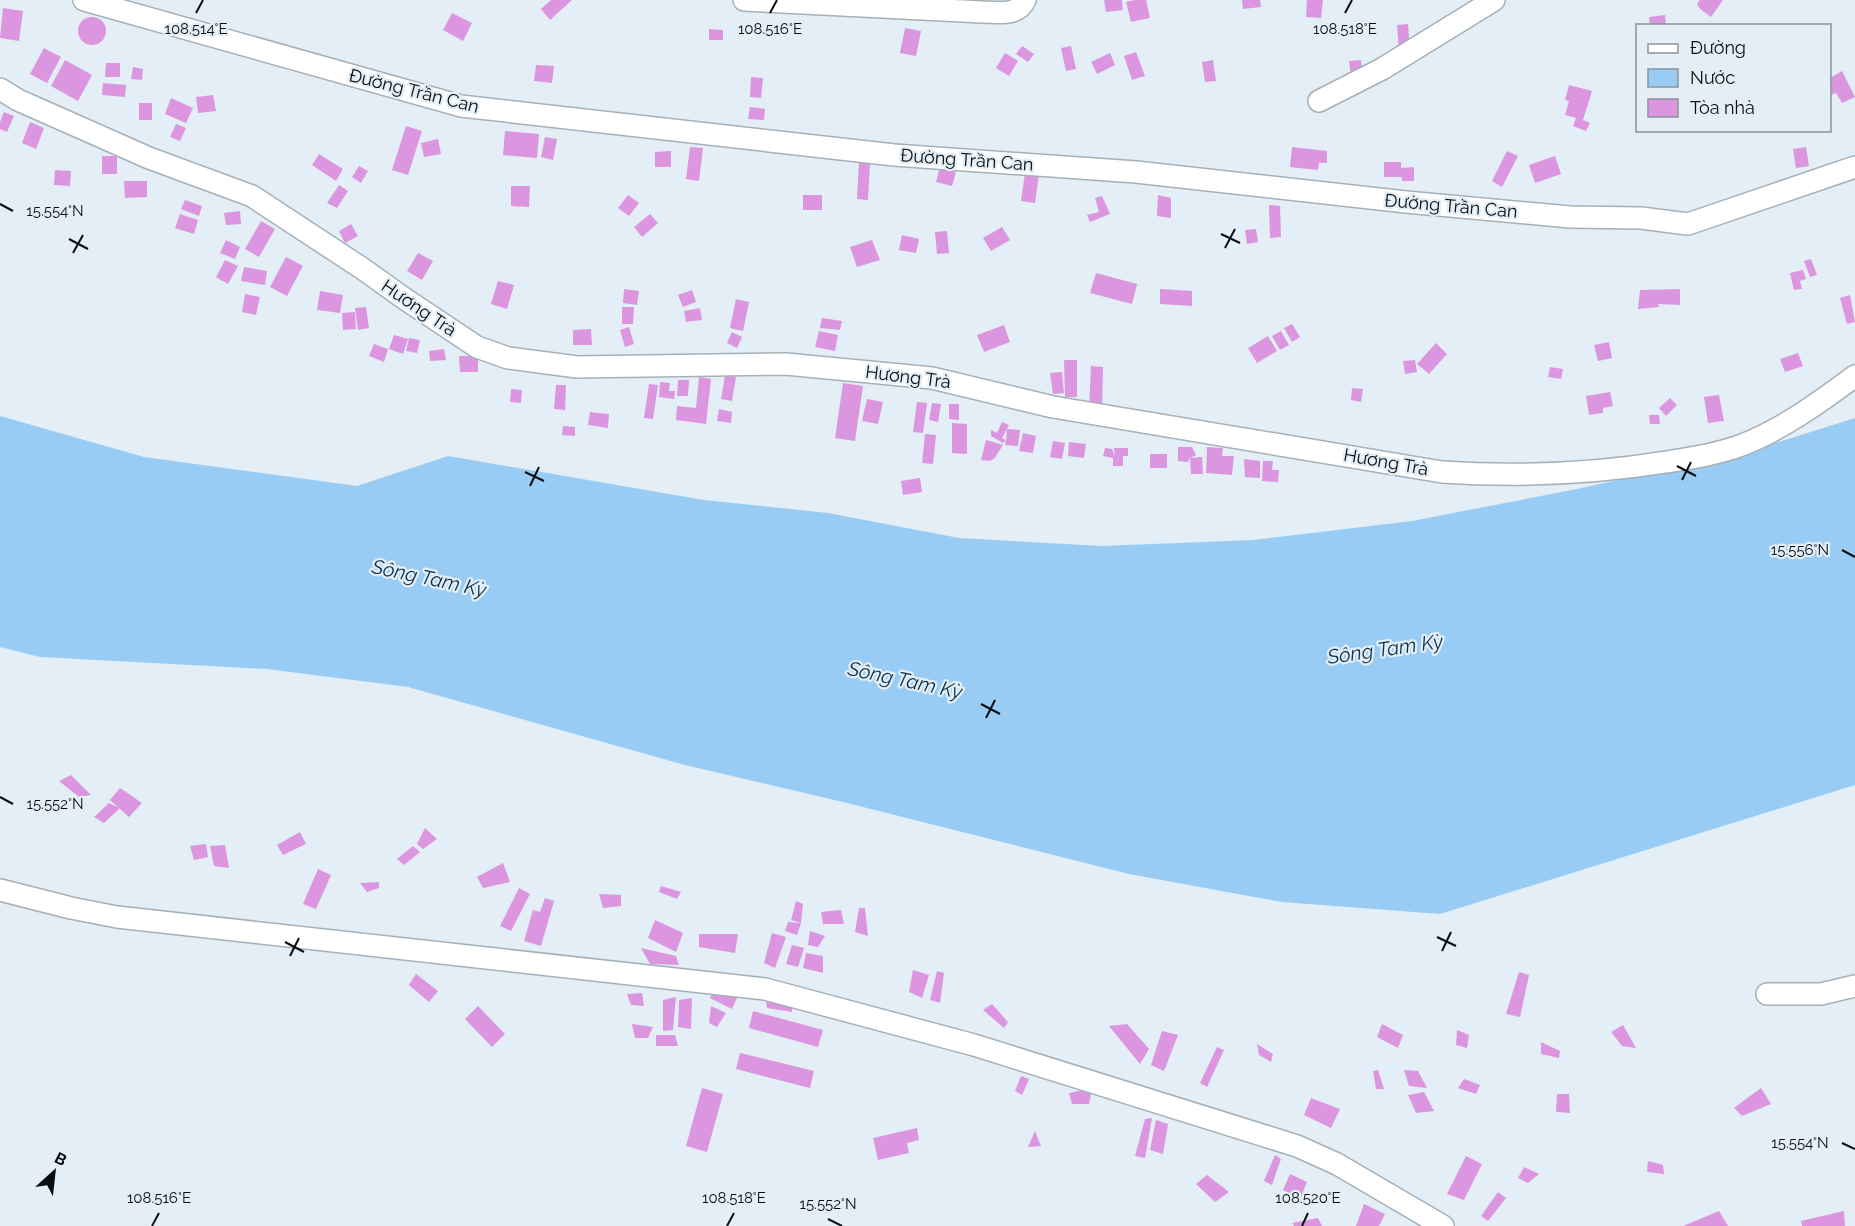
<svg xmlns="http://www.w3.org/2000/svg" width="1855" height="1226" viewBox="0 0 1855 1226" font-family="Raleway,sans-serif">
<style>
.water{fill:#99ccf4}
.building{fill:#dc96e0}
.lines{fill:none;stroke-linecap:round;stroke-linejoin:round}
.minor-casing{stroke:#a6b0b7;stroke-width:24}
.minor{stroke:#fff;stroke-width:21}
.ticks{fill:none;stroke:#0b0e11;stroke-width:2}
.labels{text-anchor:middle;stroke-width:4.5;stroke-linejoin:round;paint-order:stroke}
.street-label{font-size:18px;fill:#0b0e11;stroke:#e3eef6}
.water-label{font-size:20px;font-style:italic;fill:#09314b;stroke:#e3eef6}
.ticks-label{font-size:15px;text-anchor:middle;fill:#0b0e11;stroke:#e3eef6;stroke-width:4.5;stroke-linejoin:round;paint-order:stroke}
</style>
<rect width="100%" height="100%" fill="#e3eef6"/>
<polygon class="water" points="0,416 144,457 357,486 448,456 704,500 828,513 959,538 1102,546 1253,540 1412,521 1577,489 1750,451 1855,418 1855,785 1440,914 1282,902 1129,874 843,802 685,765 408,687 267,669 40,657 0,647"/>
<g class="building">
<polygon points="551,0 572,0 550,20 541,9"/>
<polygon points="1104,0 1122,0 1123,10 1106,12"/>
<polygon points="1135,0 1146,0 1150,18 1131,22 1126,2"/>
<polygon points="1242,0 1260,0 1261,7 1243,9"/>
<polygon points="1307,0 1323,0 1321,18 1306,17"/>
<polygon points="1700,0 1723,0 1711,17 1700,9 1697,4"/>
<polygon points="3,8 23,11 19,41 0,38"/>
<polygon points="452,13 472,23 463,41 443,30"/>
<polygon points="1665,15 1666,26 1650,26 1649,17"/>
<circle cx="92" cy="31" r="14"/>
<polygon points="1408,24 1410,51 1399,52 1397,25"/>
<polygon points="905,28 921,31 916,56 900,53"/>
<polygon points="709,29 723,30 723,40 709,40"/>
<polygon points="1022,46 1034,54 1028,62 1016,54"/>
<polygon points="1071,46 1076,69 1066,71 1061,48"/>
<polygon points="44,48 61,57 47,83 30,74"/>
<polygon points="1136,52 1145,76 1132,80 1124,56"/>
<polygon points="1005,53 1018,61 1009,76 996,68"/>
<polygon points="1110,53 1115,65 1097,74 1091,62"/>
<polygon points="65,60 92,75 78,101 51,86"/>
<polygon points="1213,60 1216,81 1205,82 1202,62"/>
<polygon points="1361,60 1363,76 1351,77 1349,61"/>
<polygon points="106,63 120,63 120,77 105,77"/>
<polygon points="536,65 554,66 552,83 534,81"/>
<polygon points="133,67 143,69 142,80 131,79"/>
<polygon points="1842,71 1855,97 1842,103 1836,93 1830,95 1830,84 1831,83 1830,78"/>
<polygon points="751,77 763,78 761,98 750,97"/>
<polygon points="103,83 126,85 125,97 102,95"/>
<polygon points="1569,85 1592,91 1583,120 1590,123 1586,131 1573,126 1576,118 1565,115 1569,101 1565,100"/>
<polygon points="213,95 216,111 198,113 196,97"/>
<polygon points="171,98 193,108 186,123 165,114"/>
<rect x="139" y="103" width="13" height="17"/>
<polygon points="750,107 765,109 764,120 748,119"/>
<polygon points="4,112 14,116 7,132 0,129 0,122"/>
<polygon points="30,122 44,128 36,149 22,143"/>
<polygon points="176,124 186,128 180,141 170,137"/>
<polygon points="406,126 422,131 408,175 392,170"/>
<polygon points="505,131 539,134 537,158 503,155"/>
<polygon points="545,137 557,139 553,160 541,157"/>
<polygon points="438,139 441,154 424,157 421,143"/>
<polygon points="690,147 703,148 699,181 686,179"/>
<polygon points="1292,147 1327,151 1327,163 1319,163 1318,170 1290,167"/>
<polygon points="1806,147 1809,166 1796,168 1793,149"/>
<polygon points="671,151 671,167 655,167 655,152"/>
<polygon points="1507,151 1518,156 1502,187 1492,181"/>
<polygon points="319,154 343,169 336,181 312,165"/>
<rect x="102" y="156" width="15" height="18"/>
<polygon points="1555,156 1561,174 1535,183 1529,165"/>
<polygon points="859,162 870,163 868,200 857,199"/>
<polygon points="1384,162 1401,162 1401,168 1414,167 1414,181 1402,181 1402,177 1384,177"/>
<polygon points="359,166 368,171 361,183 352,177"/>
<polygon points="940,167 956,172 952,186 936,182"/>
<polygon points="55,170 71,171 70,186 54,185"/>
<polygon points="1025,173 1039,175 1035,203 1021,201"/>
<polygon points="124,181 147,181 147,197 125,198"/>
<polygon points="339,185 348,191 337,208 327,203"/>
<polygon points="511,186 530,186 529,207 511,206"/>
<polygon points="628,195 639,203 629,216 618,208"/>
<rect x="803" y="195" width="19" height="15"/>
<polygon points="1158,195 1171,198 1171,218 1157,216"/>
<polygon points="1102,196 1110,214 1090,222 1087,215 1099,212 1095,198"/>
<polygon points="185,200 202,206 199,216 181,209"/>
<polygon points="1269,205 1280,206 1281,237 1270,238"/>
<polygon points="240,211 241,224 226,225 224,213"/>
<polygon points="180,214 198,220 194,234 175,228"/>
<polygon points="650,214 658,223 642,237 634,227"/>
<polygon points="261,221 275,229 259,257 245,249"/>
<polygon points="351,224 358,236 345,243 339,231"/>
<polygon points="1002,227 1010,240 991,251 983,238"/>
<polygon points="1256,229 1258,242 1247,244 1245,230"/>
<polygon points="947,231 949,253 937,254 935,232"/>
<polygon points="902,235 919,239 916,253 899,250"/>
<polygon points="226,240 240,247 235,259 220,253"/>
<polygon points="872,240 880,260 857,267 850,247"/>
<polygon points="418,253 433,261 422,280 407,271"/>
<polygon points="286,257 303,266 287,296 270,287"/>
<polygon points="1811,259 1817,275 1810,277 1804,261"/>
<polygon points="225,260 238,266 228,284 216,277"/>
<polygon points="244,267 267,271 265,285 241,281"/>
<polygon points="1803,270 1806,279 1800,281 1802,289 1794,290 1790,273"/>
<polygon points="1096,273 1137,284 1132,304 1090,293"/>
<polygon points="498,281 514,285 507,309 491,304"/>
<polygon points="624,289 639,291 637,305 623,303"/>
<polygon points="1160,289 1192,291 1192,306 1160,304"/>
<polygon points="1680,289 1680,305 1658,304 1659,307 1638,309 1640,290"/>
<polygon points="692,290 696,302 683,307 678,295"/>
<polygon points="320,291 343,295 340,313 317,310"/>
<polygon points="245,294 260,297 256,315 242,312"/>
<polygon points="1850,295 1855,322 1847,324 1840,298"/>
<polygon points="736,299 749,302 743,331 730,328"/>
<polygon points="366,307 369,328 358,330 355,308"/>
<polygon points="622,307 634,307 633,324 622,324"/>
<polygon points="700,308 702,320 686,322 684,311"/>
<polygon points="355,312 356,329 343,330 342,313"/>
<polygon points="822,318 842,321 840,330 820,328"/>
<polygon points="1292,324 1300,337 1292,342 1284,328"/>
<polygon points="1004,325 1010,342 984,352 977,335"/>
<polygon points="629,327 634,344 625,347 620,330"/>
<polygon points="591,329 592,345 573,345 573,330"/>
<polygon points="819,331 838,335 835,351 815,347"/>
<polygon points="1281,331 1289,345 1280,350 1272,336"/>
<polygon points="732,332 742,337 737,348 727,343"/>
<polygon points="394,335 408,339 403,354 389,349"/>
<polygon points="1268,336 1277,351 1257,363 1248,348"/>
<polygon points="409,338 420,340 417,353 406,351"/>
<polygon points="1609,342 1612,358 1598,361 1594,345"/>
<polygon points="1436,343 1447,354 1429,374 1417,364"/>
<polygon points="374,344 388,349 384,362 369,356"/>
<polygon points="444,349 446,360 430,361 429,351"/>
<polygon points="1798,353 1803,366 1785,372 1780,359"/>
<polygon points="459,356 478,356 478,372 460,372"/>
<polygon points="1064,360 1077,360 1077,397 1065,397"/>
<polygon points="1415,360 1417,372 1405,374 1403,361"/>
<polygon points="1091,366 1103,367 1102,411 1089,411"/>
<polygon points="1550,367 1563,369 1561,379 1548,377"/>
<polygon points="1062,372 1064,393 1053,394 1050,373"/>
<polygon points="725,376 736,377 732,401 721,399"/>
<polygon points="699,377 711,379 706,424 676,420 677,406 696,408"/>
<polygon points="678,380 689,380 688,396 677,396"/>
<polygon points="660,382 670,383 669,391 675,391 674,399 659,397"/>
<polygon points="843,383 863,386 855,441 835,438"/>
<polygon points="649,384 658,385 653,419 644,418"/>
<polygon points="556,385 566,385 565,410 554,409"/>
<polygon points="1352,388 1363,389 1361,402 1351,400"/>
<polygon points="511,389 522,390 521,403 510,402"/>
<polygon points="1610,392 1613,406 1603,408 1603,413 1589,415 1586,396"/>
<polygon points="1719,395 1724,421 1708,423 1704,397"/>
<polygon points="1670,398 1677,405 1666,416 1659,408"/>
<polygon points="867,399 883,402 878,424 862,421"/>
<polygon points="917,402 927,403 923,433 913,432"/>
<polygon points="932,403 941,404 938,422 929,420"/>
<polygon points="949,404 959,404 959,420 949,419"/>
<polygon points="719,409 732,412 731,423 717,421"/>
<polygon points="590,412 609,414 608,428 588,425"/>
<polygon points="1649,415 1659,415 1660,424 1650,424"/>
<polygon points="1002,422 1009,425 1002,438 1006,440 1007,429 1020,430 1018,446 1005,445 1006,440 1003,443 991,436 991,430 997,433"/>
<polygon points="952,423 967,424 967,454 952,453"/>
<polygon points="563,426 575,427 575,436 562,435"/>
<polygon points="1023,433 1036,436 1033,453 1019,451"/>
<polygon points="925,434 936,435 933,464 922,463"/>
<polygon points="986,440 1003,445 994,459 989,461 981,460"/>
<polygon points="1053,441 1065,443 1062,459 1050,457"/>
<polygon points="1069,442 1086,444 1084,458 1068,456"/>
<polygon points="1178,447 1192,447 1196,455 1190,458 1188,462 1178,461"/>
<polygon points="1207,447 1223,448 1222,456 1234,456 1232,475 1206,473"/>
<polygon points="1105,448 1112,449 1115,456 1114,448 1128,448 1128,456 1123,456 1123,466 1113,466 1113,458 1103,456"/>
<rect x="1150" y="454" width="17" height="14"/>
<polygon points="1202,457 1203,474 1191,474 1190,458"/>
<polygon points="1244,459 1260,461 1260,478 1245,477"/>
<polygon points="1263,461 1273,461 1272,470 1279,470 1278,482 1262,481"/>
<polygon points="920,478 922,492 903,495 901,481"/>
<polygon points="71,775 91,795 79,797 59,781"/>
<polygon points="120,788 142,803 129,817 110,800"/>
<polygon points="109,803 120,808 104,823 94,817"/>
<polygon points="425,828 437,839 423,849 417,844"/>
<polygon points="300,832 306,844 283,855 277,845"/>
<polygon points="206,844 208,857 194,860 190,846"/>
<polygon points="225,845 229,868 214,866 210,846"/>
<polygon points="413,846 420,852 404,865 397,859"/>
<polygon points="503,863 510,882 483,888 477,877"/>
<polygon points="318,869 331,875 316,909 303,904"/>
<polygon points="379,882 379,888 367,892 360,883"/>
<polygon points="661,886 681,892 677,899 659,892"/>
<polygon points="519,888 530,894 511,931 500,926"/>
<polygon points="599,894 621,895 621,906 603,908"/>
<polygon points="545,898 554,901 541,946 524,941 533,910 540,912"/>
<polygon points="796,901 803,904 801,923 797,935 785,931 788,922 801,923 791,920"/>
<polygon points="859,908 865,908 868,936 855,932"/>
<polygon points="841,910 844,924 823,924 821,912"/>
<polygon points="655,920 683,933 676,952 648,938"/>
<polygon points="810,931 825,936 818,947 808,945"/>
<polygon points="772,933 786,937 775,968 764,963"/>
<polygon points="699,934 738,934 735,953 699,947"/>
<polygon points="792,945 804,948 798,967 786,964"/>
<polygon points="641,948 676,956 679,965 650,964"/>
<polygon points="806,953 823,956 823,973 803,968"/>
<polygon points="913,970 929,975 922,998 909,992"/>
<polygon points="937,971 944,973 940,1003 930,1000"/>
<polygon points="1519,972 1529,975 1520,1017 1506,1014"/>
<polygon points="416,974 438,991 429,1002 409,985"/>
<polygon points="715,988 737,998 732,1009 710,998"/>
<polygon points="642,993 644,1006 631,1005 627,994"/>
<polygon points="676,997 673,1030 663,1031 663,1000"/>
<polygon points="692,998 691,1029 678,1027 679,1000"/>
<polygon points="766,1001 792,1007 792,1012 767,1008"/>
<polygon points="992,1004 1008,1022 1004,1028 983,1010"/>
<polygon points="478,1006 505,1034 492,1047 465,1019"/>
<polygon points="711,1006 726,1013 717,1027 709,1023"/>
<polygon points="753,1011 823,1030 818,1047 749,1028"/>
<polygon points="632,1024 653,1027 648,1038 635,1038"/>
<polygon points="1127,1024 1149,1049 1140,1064 1109,1026"/>
<polygon points="1382,1024 1403,1035 1398,1048 1377,1037"/>
<polygon points="1623,1025 1636,1048 1622,1046 1611,1032"/>
<polygon points="1457,1030 1469,1035 1467,1048 1456,1045"/>
<polygon points="1162,1031 1178,1035 1164,1071 1151,1065"/>
<polygon points="656,1035 675,1035 678,1046 656,1046"/>
<polygon points="1541,1042 1560,1051 1559,1058 1541,1054"/>
<polygon points="1257,1044 1273,1054 1271,1062 1259,1055"/>
<polygon points="1217,1047 1224,1050 1207,1087 1200,1083"/>
<polygon points="740,1053 814,1071 810,1088 736,1069"/>
<polygon points="1378,1070 1384,1089 1376,1089 1373,1071"/>
<polygon points="1404,1070 1418,1071 1427,1088 1409,1086"/>
<polygon points="1021,1076 1029,1079 1022,1095 1015,1091"/>
<polygon points="1464,1079 1480,1085 1476,1094 1458,1088"/>
<polygon points="702,1088 723,1094 707,1152 686,1146"/>
<polygon points="1092,1088 1089,1104 1072,1104 1069,1093"/>
<polygon points="1761,1088 1771,1104 1742,1116 1734,1108"/>
<polygon points="1424,1092 1434,1111 1416,1113 1408,1095"/>
<polygon points="1557,1094 1569,1094 1570,1113 1556,1112"/>
<polygon points="1311,1098 1340,1109 1331,1128 1304,1115"/>
<polygon points="1152,1118 1145,1158 1135,1156 1145,1119"/>
<polygon points="1156,1120 1168,1124 1163,1154 1150,1150"/>
<polygon points="917,1128 919,1140 907,1143 909,1153 878,1160 873,1138"/>
<polygon points="1035,1131 1041,1146 1028,1147"/>
<polygon points="1275,1155 1281,1159 1272,1185 1264,1181"/>
<polygon points="1466,1156 1482,1164 1464,1200 1447,1194"/>
<polygon points="1648,1161 1663,1165 1664,1174 1647,1172"/>
<polygon points="1524,1167 1539,1174 1528,1183 1518,1178"/>
<polygon points="1290,1174 1307,1182 1300,1199 1283,1190"/>
<polygon points="1207,1175 1229,1192 1215,1202 1196,1184"/>
<polygon points="1498,1192 1506,1198 1488,1221 1481,1216"/>
<polygon points="1364,1204 1385,1214 1379,1226 1356,1226"/>
<polygon points="1719,1211 1728,1226 1683,1226"/>
<polygon points="1844,1211 1845,1226 1802,1226 1801,1221"/>
<polygon points="1318,1218 1322,1226 1294,1226 1292,1223"/>
</g>
<g class="lines">
<defs>
<g id="minor">
<polyline points="84,0 461,106 894,155 1136,172 1406,202 1570,217 1641,218 1688,224 1855,167"/>
<path d="M 744,0 L 982,12 C 998,12 1017,17 1025,0"/>
<path d="M 0,89 L 18,100 L 149,158 L 252,196 L 363,269 L 405,299 L 477,347 L 508,358 L 577,367 L 786,364 L 932,378 L 1053,407 L 1442,472 C 1518,477 1591,474 1666,462 C 1691,458 1718,454 1742,445 C 1783,429 1820,402 1855,376"/>
<polyline points="1319,101 1382,69 1494,0"/>
<polyline points="0,890 71,908 117,917 765,989 974,1045 1297,1146 1337,1164 1443,1226"/>
<polyline points="1767,994 1821,994 1855,986"/>
</g>
</defs>
<use href="#minor" class="minor-casing"/>
<use href="#minor" class="minor"/>
</g>
<path class="ticks" d="M 196,13 L 203,0M 770,13 L 777,0M 1345,13 L 1352,0M 0,204 L 13,211M 1221,234 L 1240,243M 69,239 L 88,249M 1225,248 L 1235,229M 73,253 L 83,235M 1677,466 L 1696,476M 525,472 L 544,481M 1682,480 L 1691,462M 530,486 L 539,467M 1842,550 L 1855,557M 981,704 L 1000,714M 986,718 L 995,700M 0,797 L 13,804M 1437,937 L 1456,946M 285,942 L 304,952M 1442,951 L 1451,932M 290,956 L 299,938M 1842,1143 L 1855,1149M 828,1219 L 842,1226M 152,1226 L 159,1213M 727,1226 L 734,1213M 1302,1226 L 1308,1213"/>
<g class="labels">
<g class="street-label">
<text transform="translate(414 91) rotate(14)" y="6">Đường Trần Can</text>
<text transform="translate(967 160) rotate(4)" y="6">Đường Trần Can</text>
<text transform="translate(1451 206) rotate(5)" y="6">Đường Trần Can</text>
<text transform="translate(419 308) rotate(34)" y="6">Hương Trà</text>
<text transform="translate(908 377) rotate(7)" y="6">Hương Trà</text>
<text transform="translate(1386 462) rotate(10)" y="6">Hương Trà</text>
</g>
<g class="water-label">
<text transform="translate(429 578) rotate(12)" y="7">Sông Tam Kỳ</text>
<text transform="translate(1385 649) rotate(-8)" y="7">Sông Tam Kỳ</text>
<text transform="translate(905 680) rotate(12)" y="7">Sông Tam Kỳ</text>
</g>
</g>
<g class="ticks-label">
<text x="196" y="34">108.514°E</text>
<text x="770" y="34">108.516°E</text>
<text x="1345" y="34">108.518°E</text>
<text x="55" y="216">15.554°N</text>
<text x="1800" y="555">15.556°N</text>
<text x="55" y="809">15.552°N</text>
<text x="1800" y="1148">15.554°N</text>
<text x="159" y="1203">108.516°E</text>
<text x="734" y="1203">108.518°E</text>
<text x="1308" y="1203">108.520°E</text>
<text x="828" y="1209">15.552°N</text>
</g>
<rect x="1636" y="24" width="195" height="108" fill="#e3eef6" stroke="#8d949a" stroke-width="1.5"/>
<rect x="1648" y="44" width="30" height="9" fill="#ffffff" stroke="#8d949a" stroke-width="1.5"/>
<text x="1690" y="54" font-size="18" fill="#0b0e11">Đường</text>
<rect x="1648" y="69" width="30" height="18" fill="#99ccf4" stroke="#8d949a" stroke-width="1.5"/>
<text x="1690" y="84" font-size="18" fill="#0b0e11">Nước</text>
<rect x="1648" y="99" width="30" height="18" fill="#dc96e0" stroke="#8d949a" stroke-width="1.5"/>
<text x="1690" y="114" font-size="18" fill="#0b0e11">Tòa nhà</text>
<g transform="translate(54 1172) rotate(27)" stroke="#e3eef6" stroke-width="4.5" paint-order="stroke">
<path d="M0-4.5L10 22L0 15L-10 22Z" fill="#0b0e11"/>
<text y="-9" font-size="16" font-weight="bold" text-anchor="middle" fill="#0b0e11">B</text>
</g>
</svg>
